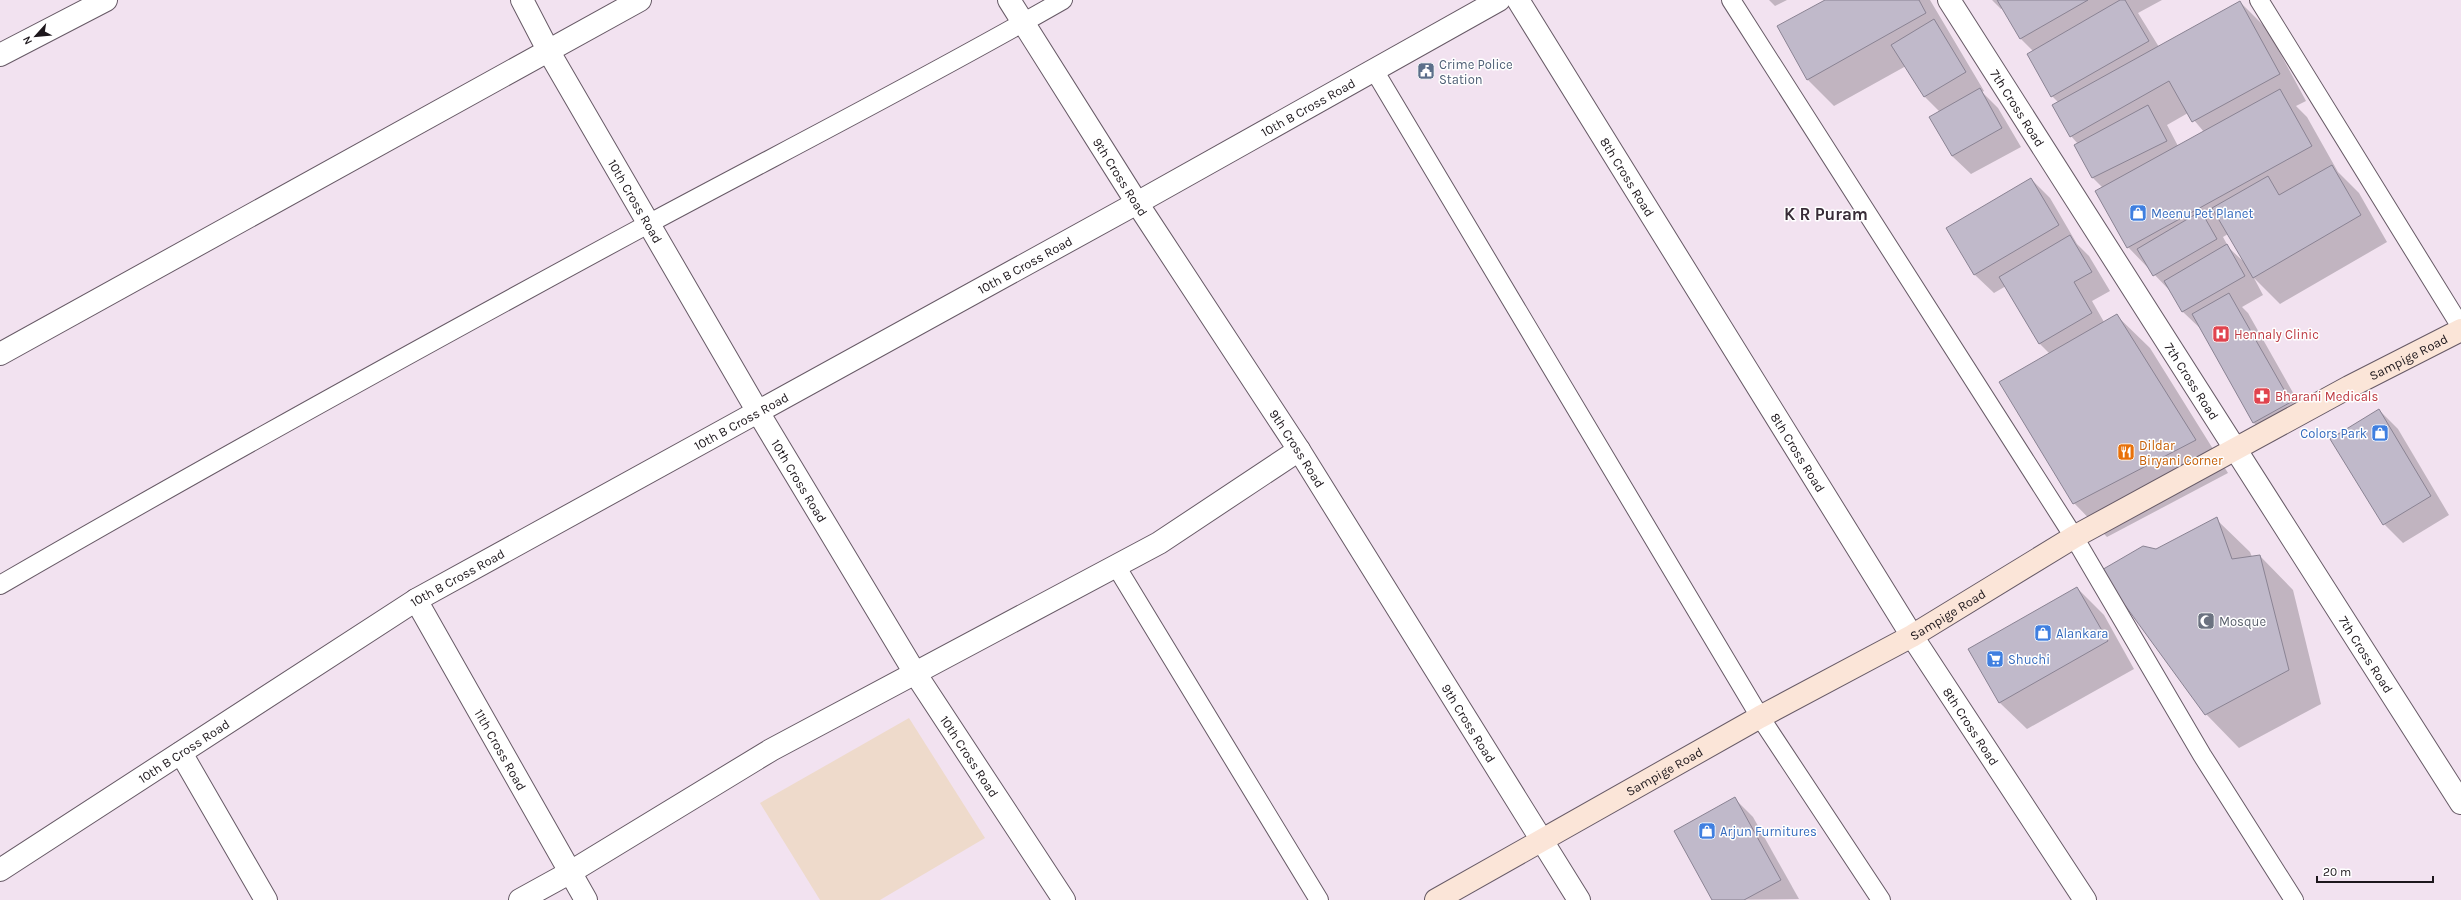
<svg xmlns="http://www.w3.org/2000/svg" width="2461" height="900" viewBox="0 0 2461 900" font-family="Karla,sans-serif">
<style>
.education{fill:#eedacb}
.shadow{fill:#0003;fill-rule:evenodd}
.building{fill:#c0b9ca;stroke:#8a8393}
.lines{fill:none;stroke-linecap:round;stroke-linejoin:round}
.lane-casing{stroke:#675a66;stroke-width:20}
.street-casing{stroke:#675a66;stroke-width:24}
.secondary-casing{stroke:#675a66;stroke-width:24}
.lane{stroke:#fff;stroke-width:18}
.street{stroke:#fff;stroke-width:22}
.secondary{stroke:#fbe5d8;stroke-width:22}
.labels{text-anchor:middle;stroke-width:3;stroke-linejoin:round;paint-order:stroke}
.service-label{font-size:13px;fill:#4e5e75;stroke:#fff;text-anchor:start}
.street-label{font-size:13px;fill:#1d171c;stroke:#fff}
.shop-label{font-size:13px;fill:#366cbe;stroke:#fff;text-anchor:start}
.health-label{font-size:13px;fill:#be3a42;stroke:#fff;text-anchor:start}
.food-label{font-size:13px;fill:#c56008;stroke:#fff;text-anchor:start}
.worship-label{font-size:13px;fill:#5b616d;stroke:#fff;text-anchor:start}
.district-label{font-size:17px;font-weight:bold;fill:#382c37;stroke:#fff}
</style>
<rect width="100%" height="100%" fill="#f2e2f0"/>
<polygon class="education" points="909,718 985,838 880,900 820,900 760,803"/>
<g class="shadow">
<polygon points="1769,0 1787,0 1775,6"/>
<polygon points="1827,0 1930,0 1984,91 1982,92 1998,108 2021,147 1971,174 1952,156 1940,112 1925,97 1906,66 1834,106 1807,79"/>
<path d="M 1992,0 L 2162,0 L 2138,13 L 2159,47 L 2240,2 L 2267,29 L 2306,101 L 2296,106 L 2307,117 L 2338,172 L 2359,193 L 2387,242 L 2280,304 L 2254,278 L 2263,295 L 2242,307 L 2248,313 L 2309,421 L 2273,442 L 2254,423 L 2202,330 L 2183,312 L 2173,294 L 2128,247 L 2103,188 L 2093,178 L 2076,145 L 2078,144 L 2071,136 L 2059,103 L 2052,96 L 2033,51 L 2020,38 L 2003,8 L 2001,9 ZM 2188,113 L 2204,132 L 2178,146 L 2167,125 ZM 2228,234 L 2245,263 L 2229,248 L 2223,237 Z"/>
<polygon points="2031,179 2050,198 2077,244 2089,256 2110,291 2092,301 2104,322 2116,315 2150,348 2228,473 2107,537 2074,503 2050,354 2040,344 2006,286 1994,293 1975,275 1948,228"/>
<polygon points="2379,410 2398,429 2449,515 2403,543 2384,524"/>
<polygon points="2216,519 2250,552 2252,557 2260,556 2293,590 2321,704 2239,748 2206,714 2156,550"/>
<polygon points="2077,588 2104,615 2134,669 2027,729 2000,703 1969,649"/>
<polygon points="1734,798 1753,817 1799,899 1713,900"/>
</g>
<g class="building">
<polygon points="1825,0 1919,0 1926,13 1807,80 1777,26"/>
<polygon points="1997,0 2088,0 2020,39"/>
<polygon points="2120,0 2125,0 2149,41 2051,97 2027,54"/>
<polygon points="2240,1 2280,74 2192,122 2169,81 2070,137 2052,105"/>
<polygon points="1934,19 1966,72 1924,97 1891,45"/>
<polygon points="1980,88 2002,128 1952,156 1929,117"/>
<polygon points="2280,89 2312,146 2127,248 2095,191"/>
<polygon points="2148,105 2167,141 2092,178 2074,145"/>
<polygon points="2332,165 2361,215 2253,278 2212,208 2268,176 2279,195"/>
<polygon points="2031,178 2059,225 1974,275 1946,228"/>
<polygon points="2201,211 2217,239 2153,276 2137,249"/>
<polygon points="2070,235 2092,272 2074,282 2092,313 2039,344 1999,277"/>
<polygon points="2227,244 2245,276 2182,312 2164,281"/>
<polygon points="2229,293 2291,402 2253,423 2192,314"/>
<polygon points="2117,314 2196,440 2073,504 1999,382"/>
<polygon points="2379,409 2431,496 2383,525 2330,439"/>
<polygon points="2217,517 2232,559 2260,555 2289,670 2205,715 2100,571 2143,546 2156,549"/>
<polygon points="2077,587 2108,641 1999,703 1968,649"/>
<polygon points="1735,797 1781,880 1744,900 1712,900 1674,831"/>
</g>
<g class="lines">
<defs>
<g id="lane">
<polyline points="1731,0 2074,537 2202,755 2294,900"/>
<polyline points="2259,0 2461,327"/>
<polyline points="1374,70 1760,717 1881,900"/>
<polyline points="1116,566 1319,900"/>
<path d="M 0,585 C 214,461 432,341 650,223 C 788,149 927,78 1063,0"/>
</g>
<g id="street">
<path id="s1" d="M 522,0 L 549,52 L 758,412 L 915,673 L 1064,900"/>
<path id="s2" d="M 1009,0 L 1137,203 L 1299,450 L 1579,900"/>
<path id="s3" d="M 1518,0 L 1912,636 L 2085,900"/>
<path id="s4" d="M 1949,0 L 2461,803"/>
<polyline points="0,55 106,0"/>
<polyline points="0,354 640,0"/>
<path id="s5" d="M 416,600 L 586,900"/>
<polyline points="181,753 266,900"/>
<path id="s6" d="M 0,870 L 416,600 L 1137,203 L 1499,0"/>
<polyline points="520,900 569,873 771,750 1159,543 1299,450"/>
</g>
<g id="secondary">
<path id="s7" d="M 1436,900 L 1760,717 L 1912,636 L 2074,537 L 2349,387 L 2461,330"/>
</g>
</defs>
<use href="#lane" class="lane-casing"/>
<use href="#street" class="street-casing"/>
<use href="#secondary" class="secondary-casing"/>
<use href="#lane" class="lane"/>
<use href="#street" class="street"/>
<use href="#secondary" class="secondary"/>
</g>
<defs>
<symbol id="civic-square" viewBox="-11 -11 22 22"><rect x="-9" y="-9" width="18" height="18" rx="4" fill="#5c6f8a" stroke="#fff"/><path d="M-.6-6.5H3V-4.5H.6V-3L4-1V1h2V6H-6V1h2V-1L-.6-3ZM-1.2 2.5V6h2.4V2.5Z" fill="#fff"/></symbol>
<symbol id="shop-square" viewBox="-11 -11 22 22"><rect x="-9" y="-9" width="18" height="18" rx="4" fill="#3f7fe0" stroke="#fff"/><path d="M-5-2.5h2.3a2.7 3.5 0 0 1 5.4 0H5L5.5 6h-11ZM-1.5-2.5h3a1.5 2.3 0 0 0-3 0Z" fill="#fff"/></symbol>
<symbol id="hospital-square" viewBox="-11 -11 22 22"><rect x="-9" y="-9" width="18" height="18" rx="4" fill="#e0444e" stroke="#fff"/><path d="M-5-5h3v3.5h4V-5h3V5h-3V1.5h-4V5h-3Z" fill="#fff"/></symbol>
<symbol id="pharmacy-square" viewBox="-11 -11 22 22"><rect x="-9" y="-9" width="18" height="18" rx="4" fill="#e0444e" stroke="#fff"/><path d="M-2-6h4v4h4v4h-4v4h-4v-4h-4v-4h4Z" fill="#fff"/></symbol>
<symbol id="restaurant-square" viewBox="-11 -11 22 22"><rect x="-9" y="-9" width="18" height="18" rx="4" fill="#e8710a" stroke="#fff"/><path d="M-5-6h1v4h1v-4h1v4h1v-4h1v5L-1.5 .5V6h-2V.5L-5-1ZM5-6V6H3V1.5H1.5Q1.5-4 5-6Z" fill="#fff"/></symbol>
<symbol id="mosque-square" viewBox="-11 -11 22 22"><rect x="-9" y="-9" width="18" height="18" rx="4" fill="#6b7280" stroke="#fff"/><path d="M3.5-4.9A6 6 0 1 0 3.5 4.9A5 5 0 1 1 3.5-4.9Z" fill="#fff"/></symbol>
<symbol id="supermarket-square" viewBox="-11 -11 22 22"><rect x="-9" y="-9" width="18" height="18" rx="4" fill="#3f7fe0" stroke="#fff"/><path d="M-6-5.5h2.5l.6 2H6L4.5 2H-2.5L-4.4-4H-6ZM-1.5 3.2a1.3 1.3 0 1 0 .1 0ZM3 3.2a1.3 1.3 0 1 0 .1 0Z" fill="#fff"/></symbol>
</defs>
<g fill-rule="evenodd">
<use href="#civic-square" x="1416" y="61" width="20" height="20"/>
<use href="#shop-square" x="2128" y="203" width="20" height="20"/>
<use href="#hospital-square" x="2211" y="324" width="20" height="20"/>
<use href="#pharmacy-square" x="2252" y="386" width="20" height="20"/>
<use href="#shop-square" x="2370" y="423" width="20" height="20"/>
<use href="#restaurant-square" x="2116" y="442" width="20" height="20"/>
<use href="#mosque-square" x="2196" y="611" width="20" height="20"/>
<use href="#shop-square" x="2033" y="623" width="20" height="20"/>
<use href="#supermarket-square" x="1985" y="649" width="20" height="20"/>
<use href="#shop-square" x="1697" y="821" width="20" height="20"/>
</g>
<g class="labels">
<g class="service-label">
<text x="1439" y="69">Crime Police<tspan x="1439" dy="15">Station</tspan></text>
</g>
<g class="street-label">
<text dy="5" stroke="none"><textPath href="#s6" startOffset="1515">10th B Cross Road</textPath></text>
<text dy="5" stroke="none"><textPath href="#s4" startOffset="128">7th Cross Road</textPath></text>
<text dy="5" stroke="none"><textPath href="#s2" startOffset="209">9th Cross Road</textPath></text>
<text dy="5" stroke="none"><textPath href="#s3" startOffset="208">8th Cross Road</textPath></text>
<text dy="5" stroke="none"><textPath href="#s1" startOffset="231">10th Cross Road</textPath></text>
<text dy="5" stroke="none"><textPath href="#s6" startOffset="1191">10th B Cross Road</textPath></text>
<text dy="5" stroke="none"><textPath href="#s7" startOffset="1114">Sampige Road</textPath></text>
<text dy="5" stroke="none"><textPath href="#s4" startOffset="452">7th Cross Road</textPath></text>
<text dy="5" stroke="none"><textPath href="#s6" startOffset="867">10th B Cross Road</textPath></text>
<text dy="5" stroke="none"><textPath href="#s2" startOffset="533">9th Cross Road</textPath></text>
<text dy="5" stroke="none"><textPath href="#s3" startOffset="532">8th Cross Road</textPath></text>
<text dy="5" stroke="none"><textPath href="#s1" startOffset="555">10th Cross Road</textPath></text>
<text dy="5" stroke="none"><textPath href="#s6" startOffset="543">10th B Cross Road</textPath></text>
<text dy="5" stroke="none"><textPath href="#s7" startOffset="586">Sampige Road</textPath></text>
<text dy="5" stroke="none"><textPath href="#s4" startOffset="776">7th Cross Road</textPath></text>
<text dy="5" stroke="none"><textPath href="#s2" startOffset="857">9th Cross Road</textPath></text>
<text dy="5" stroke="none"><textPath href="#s3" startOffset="856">8th Cross Road</textPath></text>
<text dy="5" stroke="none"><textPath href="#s5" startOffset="172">11th Cross Road</textPath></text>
<text dy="5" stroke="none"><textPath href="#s6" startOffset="219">10th B Cross Road</textPath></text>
<text dy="5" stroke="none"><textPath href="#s1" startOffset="879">10th Cross Road</textPath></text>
<text dy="5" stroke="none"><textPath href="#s7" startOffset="262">Sampige Road</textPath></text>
</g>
<g class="shop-label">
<text x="2151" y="218">Meenu Pet Planet</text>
<text x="2367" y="438" text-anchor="end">Colors Park</text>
<text x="2056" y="638">Alankara</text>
<text x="2008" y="664">Shuchi</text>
<text x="1720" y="836">Arjun Furnitures</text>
</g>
<g class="health-label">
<text x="2234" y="339">Hennaly Clinic</text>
<text x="2275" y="401">Bharani Medicals</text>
</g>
<g class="food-label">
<text x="2139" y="450">Dildar<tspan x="2139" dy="15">Biryani Corner</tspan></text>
</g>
<g class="worship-label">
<text x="2219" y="626">Mosque</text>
</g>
<g class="district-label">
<text x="1826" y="220">K R Puram</text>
</g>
</g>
<g transform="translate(36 36) rotate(243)" stroke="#ffffff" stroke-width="3" paint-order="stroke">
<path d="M0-3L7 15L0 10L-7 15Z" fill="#1d171c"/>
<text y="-6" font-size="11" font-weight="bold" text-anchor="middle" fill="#1d171c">N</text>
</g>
<path d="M2317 876v6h116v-6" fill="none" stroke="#1d171c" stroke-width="2"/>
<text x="2323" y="876" font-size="12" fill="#1d171c" stroke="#ffffff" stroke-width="3" paint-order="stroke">20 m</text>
</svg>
